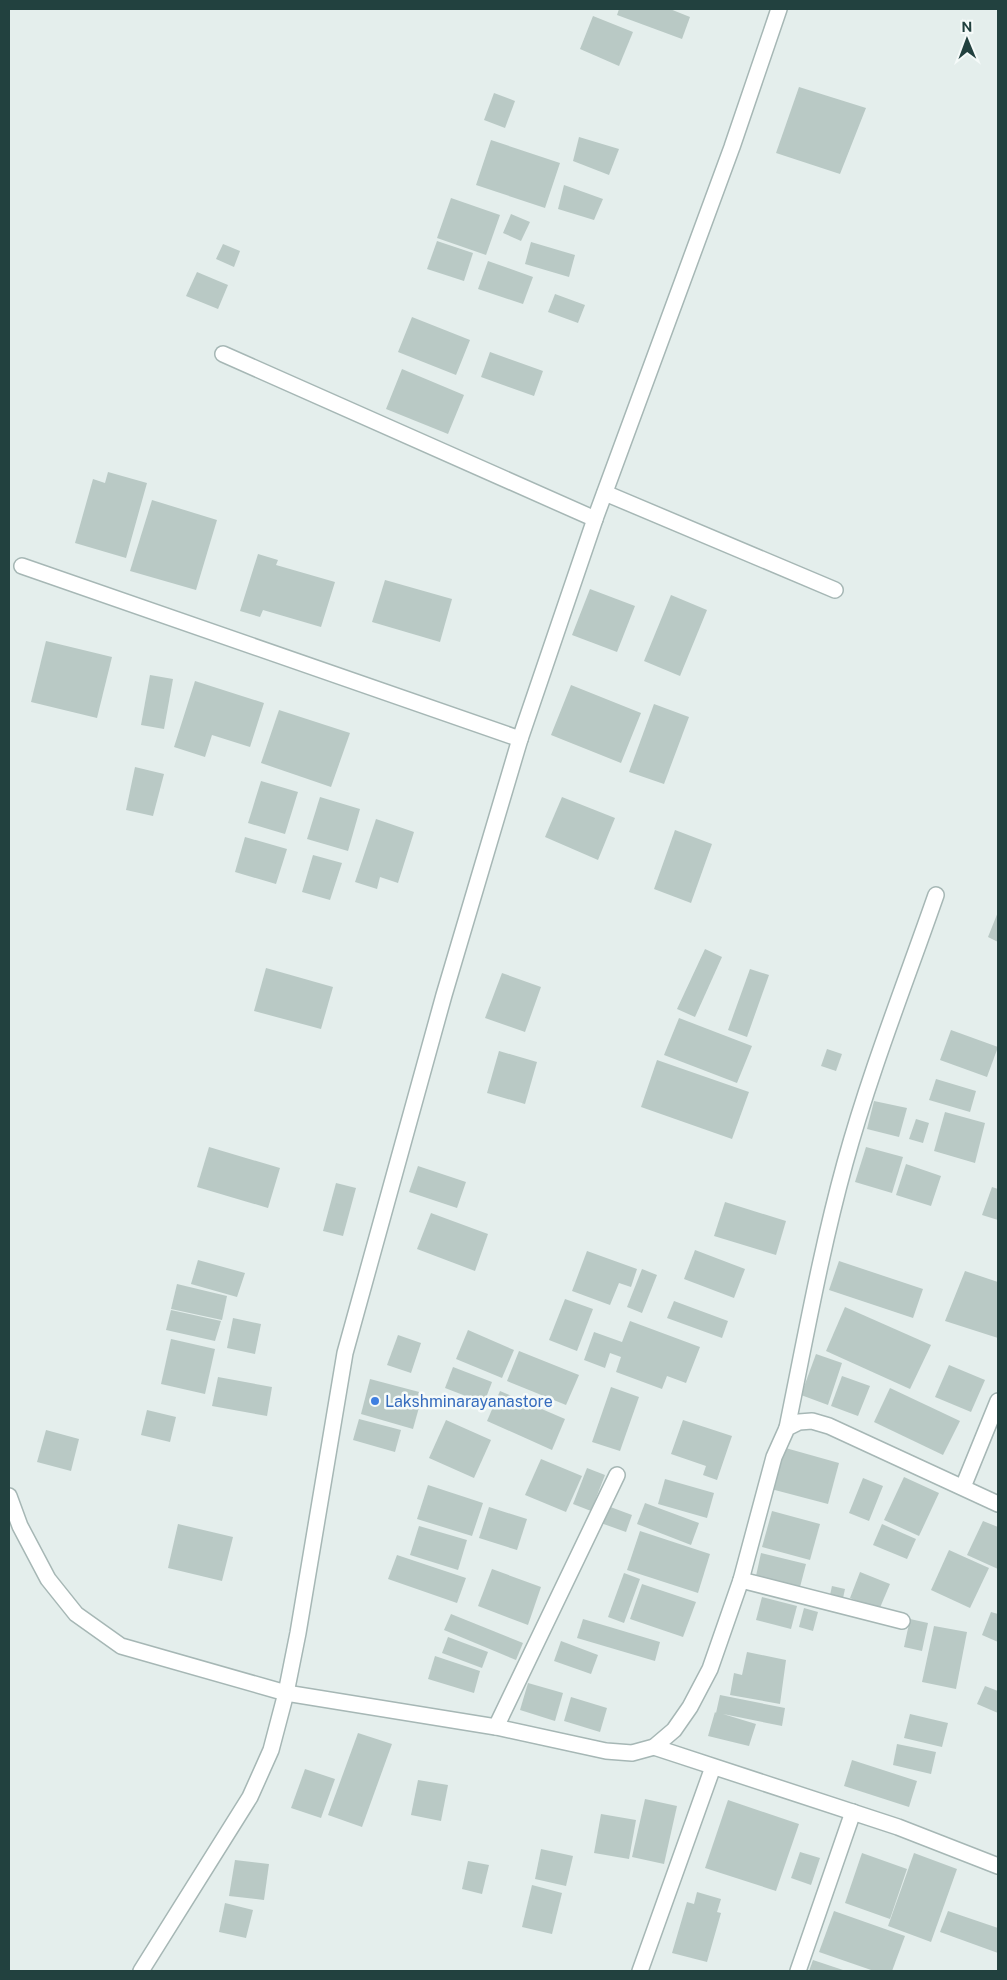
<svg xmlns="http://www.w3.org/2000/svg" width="1007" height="1980" viewBox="0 0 1007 1980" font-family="'Public Sans',sans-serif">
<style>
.building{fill:#b9c9c5}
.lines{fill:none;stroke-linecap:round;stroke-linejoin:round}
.minor-casing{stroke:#a6b7b5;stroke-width:18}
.minor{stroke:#fff;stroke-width:15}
.shop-dot{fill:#3f7fe0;stroke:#f5faf9;stroke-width:2}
.labels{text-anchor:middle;stroke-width:5;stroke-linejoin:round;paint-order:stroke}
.shop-label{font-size:16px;fill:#366cbe;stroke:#f5faf9;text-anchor:start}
</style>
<rect width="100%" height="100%" fill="#e4eeec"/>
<g class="building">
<polygon points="619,9 670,9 690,17 682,39 617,15"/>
<polygon points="593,16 633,32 619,66 580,49"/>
<polygon points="799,87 866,108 840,174 776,153"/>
<polygon points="494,93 515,101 505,128 484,120"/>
<polygon points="579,137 619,149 609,175 573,161"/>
<polygon points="491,140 560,163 545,208 476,185"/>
<polygon points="564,185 603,199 594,220 558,209"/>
<polygon points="451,198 500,215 486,255 437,238"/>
<polygon points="511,214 530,222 521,241 503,233"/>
<polygon points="437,241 473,253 464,281 427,269"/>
<polygon points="531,242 575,255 569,277 525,264"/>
<polygon points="223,244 240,251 234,267 216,259"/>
<polygon points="488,261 533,277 523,304 478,289"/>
<polygon points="197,272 228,285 218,309 186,296"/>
<polygon points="555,294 585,305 578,323 548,312"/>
<polygon points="412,317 470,340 456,375 398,352"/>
<polygon points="490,352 543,371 534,396 481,377"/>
<polygon points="402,369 464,395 448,434 386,409"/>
<polygon points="108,472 147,483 126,558 75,543 93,479 105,483"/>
<polygon points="152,500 217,520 196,590 130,571"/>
<polygon points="258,554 278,560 276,565 335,582 321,627 263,610 260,617 240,611"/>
<polygon points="385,580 452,599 440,642 372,622"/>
<polygon points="590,589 635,606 617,652 572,635"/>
<polygon points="671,595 707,610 680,676 644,661"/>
<polygon points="46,641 112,657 97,718 31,702"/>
<polygon points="150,675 173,679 164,729 141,725"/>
<polygon points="195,681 264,703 250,747 212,735 205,757 174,747"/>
<polygon points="571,685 641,713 621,763 551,735"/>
<polygon points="654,704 689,717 664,784 629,772"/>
<polygon points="279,710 350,733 331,787 261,763"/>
<polygon points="135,767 164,774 153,816 126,810"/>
<polygon points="261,781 298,792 285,834 248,823"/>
<polygon points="320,797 360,809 348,851 307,839"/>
<polygon points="562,797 615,818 598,860 545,837"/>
<polygon points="376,819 414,832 398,883 380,877 377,889 355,882"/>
<polygon points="675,830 712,844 691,903 654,889"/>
<polygon points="245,837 287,849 276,884 235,872"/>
<polygon points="313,855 342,863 330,900 302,892"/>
<polygon points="998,912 998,942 988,937"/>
<polygon points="705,949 722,957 695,1017 677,1009"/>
<polygon points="266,968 333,987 321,1029 254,1011"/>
<polygon points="750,969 769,975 747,1037 728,1030"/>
<polygon points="502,973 541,987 525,1032 485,1018"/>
<polygon points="679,1018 752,1046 737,1083 664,1055"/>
<polygon points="951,1030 998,1047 987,1077 940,1060"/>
<polygon points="827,1049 842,1054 836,1071 821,1066"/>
<polygon points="499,1051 537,1062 525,1104 487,1093"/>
<polygon points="657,1060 749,1092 732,1139 641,1107"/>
<polygon points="936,1079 976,1091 970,1112 929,1100"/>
<polygon points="874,1101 907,1108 899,1137 867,1129"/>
<polygon points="945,1112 985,1123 975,1163 934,1151"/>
<polygon points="916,1119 929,1123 923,1143 909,1139"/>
<polygon points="209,1147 280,1168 268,1208 197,1187"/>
<polygon points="866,1147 903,1157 892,1193 855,1182"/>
<polygon points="906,1164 941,1176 931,1206 896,1195"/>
<polygon points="418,1166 466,1182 457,1208 409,1192"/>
<polygon points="336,1183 356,1188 343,1236 323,1231"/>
<polygon points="992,1187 998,1189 998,1220 982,1215"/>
<polygon points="725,1202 786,1221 776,1255 714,1236"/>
<polygon points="431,1213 488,1234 475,1271 417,1249"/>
<polygon points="695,1250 745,1269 734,1298 684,1279"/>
<polygon points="587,1251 637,1269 631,1287 619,1283 610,1305 572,1291"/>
<polygon points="198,1260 245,1273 237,1297 191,1284"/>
<polygon points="839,1261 923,1289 913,1318 829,1290"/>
<polygon points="642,1269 657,1275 642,1313 627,1307"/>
<polygon points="965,1271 998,1282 998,1338 945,1321"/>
<polygon points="177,1284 227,1296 222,1320 171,1309"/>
<polygon points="565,1299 593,1309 577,1351 549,1340"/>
<polygon points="674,1301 728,1321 722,1338 667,1318"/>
<polygon points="845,1307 931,1345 910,1389 826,1351"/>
<polygon points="171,1310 221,1321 215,1341 166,1330"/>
<polygon points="233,1318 261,1324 255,1354 227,1348"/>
<polygon points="630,1321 700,1347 686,1383 667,1376 662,1389 616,1372 621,1357 610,1353 605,1368 584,1360 594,1332 622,1342"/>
<polygon points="468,1330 514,1350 502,1378 456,1359"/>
<polygon points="398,1335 421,1343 411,1373 387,1365"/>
<polygon points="171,1339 215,1349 205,1394 161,1384"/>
<polygon points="519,1351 579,1375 566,1405 507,1381"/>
<polygon points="816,1354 842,1363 828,1405 801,1395"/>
<polygon points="949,1365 985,1380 971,1412 935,1397"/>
<polygon points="453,1367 492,1382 484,1403 445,1388"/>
<polygon points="842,1376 870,1386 858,1416 831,1406"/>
<polygon points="218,1377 272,1387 267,1416 212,1406"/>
<polygon points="370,1379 423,1393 413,1429 361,1414"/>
<polygon points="611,1387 639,1397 620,1451 592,1442"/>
<polygon points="890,1388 960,1421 943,1455 874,1422"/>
<polygon points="500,1391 565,1419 552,1450 487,1421"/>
<polygon points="147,1410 176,1417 170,1442 141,1435"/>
<polygon points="359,1419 401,1430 395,1452 353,1440"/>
<polygon points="446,1420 491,1440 474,1478 429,1458"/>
<polygon points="683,1420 732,1436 717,1480 703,1475 706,1466 671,1454"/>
<polygon points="46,1430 79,1439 71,1471 37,1462"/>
<polygon points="782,1447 839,1463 828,1504 771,1489"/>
<polygon points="541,1459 582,1476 566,1512 525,1495"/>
<polygon points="587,1468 605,1475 591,1511 573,1504"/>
<polygon points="904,1477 939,1493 919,1536 884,1520"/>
<polygon points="863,1478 883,1486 869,1521 849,1513"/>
<polygon points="665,1479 714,1493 707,1518 658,1504"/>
<polygon points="428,1485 483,1503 472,1536 417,1519"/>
<polygon points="645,1503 699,1523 691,1545 637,1524"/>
<polygon points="605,1505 632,1515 626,1532 598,1522"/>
<polygon points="489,1507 527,1519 517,1550 479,1538"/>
<polygon points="772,1511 820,1524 810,1560 762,1547"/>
<polygon points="983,1521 998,1527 998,1569 967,1555"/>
<polygon points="178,1524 233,1537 222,1581 168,1568"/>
<polygon points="882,1524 916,1539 907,1559 873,1545"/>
<polygon points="419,1526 467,1540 458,1570 410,1555"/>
<polygon points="640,1531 710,1554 698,1593 627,1570"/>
<polygon points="949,1550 989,1568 970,1608 931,1590"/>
<polygon points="761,1553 806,1564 800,1587 756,1576"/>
<polygon points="397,1555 466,1578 457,1603 388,1579"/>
<polygon points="492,1569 541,1587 528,1625 478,1606"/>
<polygon points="860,1572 890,1584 879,1610 850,1598"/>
<polygon points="624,1573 640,1579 624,1623 608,1617"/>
<polygon points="642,1584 696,1602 683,1637 630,1619"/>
<polygon points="832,1586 845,1589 843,1598 830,1595"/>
<polygon points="762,1597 797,1606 791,1629 756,1620"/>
<polygon points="804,1608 818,1612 813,1631 799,1627"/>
<polygon points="991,1612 998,1614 998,1642 982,1635"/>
<polygon points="451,1614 523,1643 516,1660 444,1630"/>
<polygon points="583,1619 660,1642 655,1661 577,1638"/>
<polygon points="910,1619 928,1623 922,1651 904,1647"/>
<polygon points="934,1626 967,1632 956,1689 922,1682"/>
<polygon points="448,1637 488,1652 482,1668 442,1653"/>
<polygon points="561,1641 598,1655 591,1674 554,1661"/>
<polygon points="747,1652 786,1660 780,1704 730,1695 734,1673 742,1675"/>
<polygon points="435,1656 480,1671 474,1693 428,1679"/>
<polygon points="528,1683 563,1693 555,1721 520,1710"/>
<polygon points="985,1686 998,1691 998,1713 977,1704"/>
<polygon points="720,1695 785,1708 782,1726 723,1714 756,1724 749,1746 708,1736 715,1712 716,1713"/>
<polygon points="571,1697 607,1708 600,1732 564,1721"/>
<polygon points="910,1714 948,1723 942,1747 904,1738"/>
<polygon points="358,1733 392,1744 362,1827 328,1815"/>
<polygon points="897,1744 936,1752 931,1774 893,1765"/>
<polygon points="852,1760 917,1781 909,1807 844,1786"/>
<polygon points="305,1769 335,1779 321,1818 291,1808"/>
<polygon points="418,1780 448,1785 441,1821 411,1815"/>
<polygon points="645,1799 677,1806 664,1864 632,1857"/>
<polygon points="728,1800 799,1824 776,1891 705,1868"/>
<polygon points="601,1814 636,1820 629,1859 594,1853"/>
<polygon points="541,1849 573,1856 566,1886 535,1879"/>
<polygon points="800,1852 820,1858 811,1885 791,1878"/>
<polygon points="862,1853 907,1869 890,1919 845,1903"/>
<polygon points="914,1853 957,1869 931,1942 888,1926"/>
<polygon points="235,1860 269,1864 264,1900 229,1896"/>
<polygon points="468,1861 489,1865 482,1894 462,1889"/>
<polygon points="532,1885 562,1893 552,1934 522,1927"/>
<polygon points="697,1892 721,1899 717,1912 721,1913 707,1962 672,1953 687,1902 694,1904"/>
<polygon points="225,1903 253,1910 246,1938 219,1932"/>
<polygon points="834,1911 905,1936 892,1971 874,1971 819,1952"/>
<polygon points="948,1911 998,1928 998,1953 940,1932"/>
<polygon points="813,1960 846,1971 809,1971"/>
</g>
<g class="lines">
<defs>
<g id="minor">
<polyline points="223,354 595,519"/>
<polyline points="605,493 835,590"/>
<polyline points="22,566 520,739"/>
<path d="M 787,1428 C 805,1340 821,1250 845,1163 C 870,1072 905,984 936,895"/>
<polyline points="963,1487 998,1401"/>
<polyline points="9,1496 20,1526 48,1579 76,1614 121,1646 286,1693 496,1727 606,1751 632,1753 654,1747 674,1730 690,1707 710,1669 741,1580 774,1457 787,1428 799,1422 812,1421 829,1426 998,1504"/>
<polyline points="741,1580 902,1621"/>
<polyline points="496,1727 617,1475"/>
<polyline points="654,1747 898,1827 998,1866"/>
<polyline points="141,1971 250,1797 271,1750 286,1693 298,1633 345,1353 444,995 520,739 595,519 732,147 779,9"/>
<polyline points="640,1971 713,1767"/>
<polyline points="798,1971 853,1812"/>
</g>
</defs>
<use href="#minor" class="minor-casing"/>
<use href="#minor" class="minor"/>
</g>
<circle class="shop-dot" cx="375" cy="1401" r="5"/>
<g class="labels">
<g class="shop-label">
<text x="385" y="1407">Lakshminarayanastore</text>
</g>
</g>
<rect width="1007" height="1980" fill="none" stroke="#22413f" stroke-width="20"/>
<g transform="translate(967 40) rotate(359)" stroke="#f5faf9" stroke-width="4" paint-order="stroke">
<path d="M0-4L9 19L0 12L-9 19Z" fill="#22413f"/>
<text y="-8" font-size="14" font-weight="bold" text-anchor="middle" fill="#22413f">N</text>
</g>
</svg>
